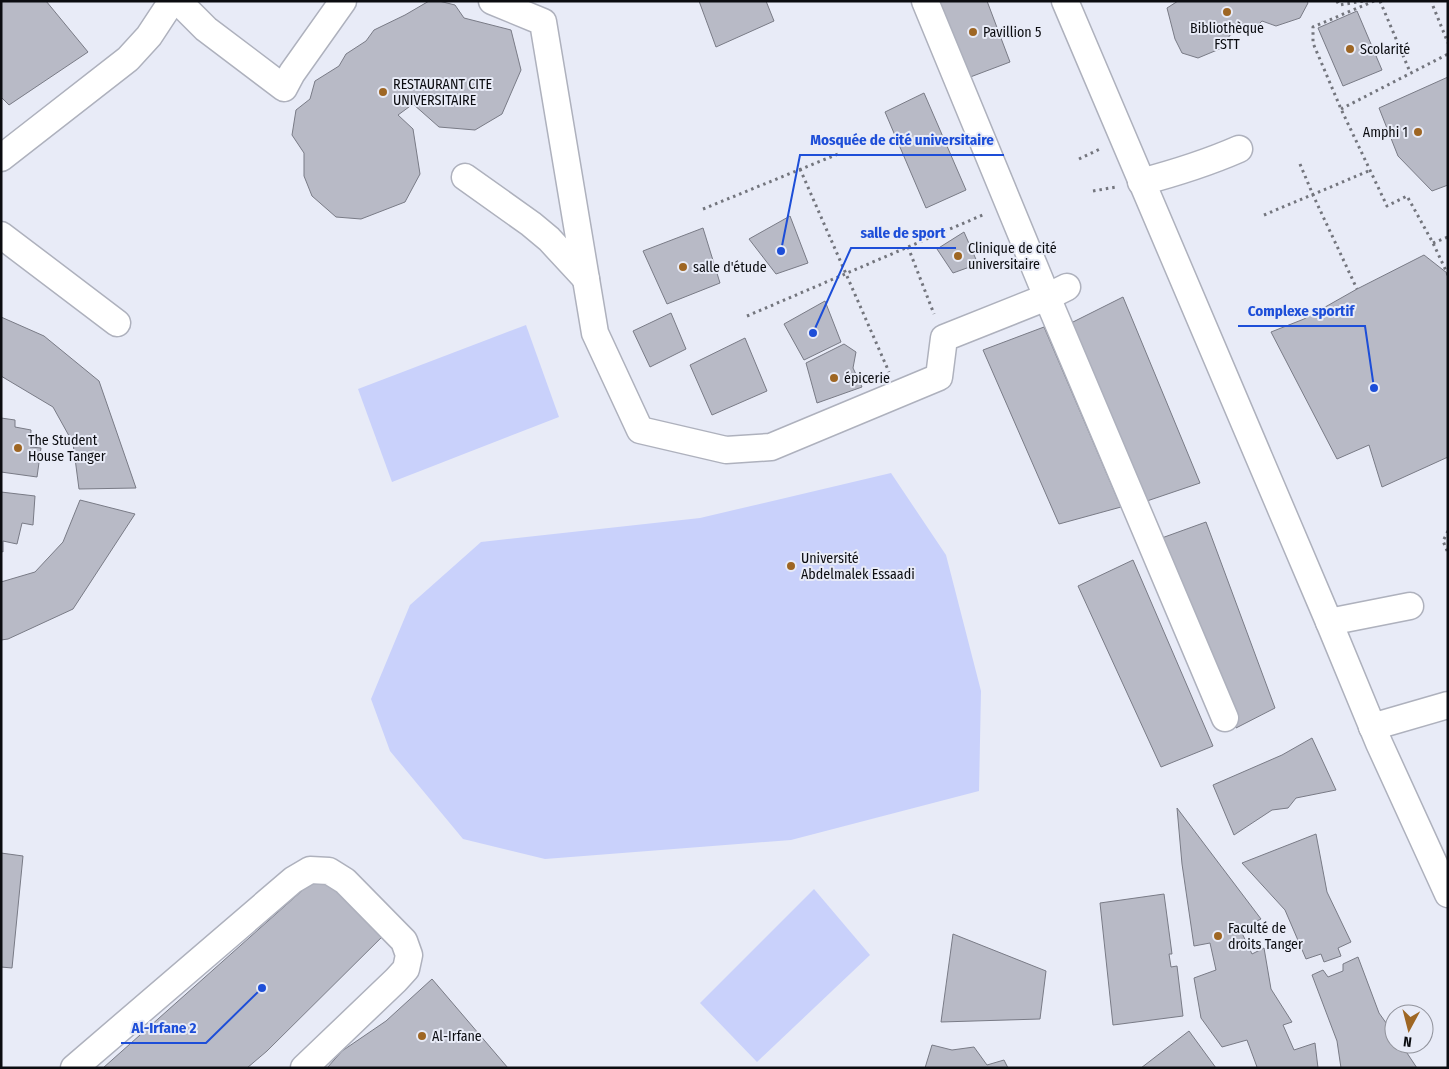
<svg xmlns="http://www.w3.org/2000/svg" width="1449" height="1069" viewBox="0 0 1449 1069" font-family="'Fira Sans Condensed',sans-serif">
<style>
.green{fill:#c9d1fb}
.building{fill:#b8bac6;stroke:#797b86}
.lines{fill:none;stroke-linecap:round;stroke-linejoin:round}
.minor-casing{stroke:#aeb1bd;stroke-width:29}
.path{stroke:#73757d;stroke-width:3;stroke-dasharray:2.5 4;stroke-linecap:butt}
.minor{stroke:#fff;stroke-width:26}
.poi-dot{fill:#9e6623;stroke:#e8ebf7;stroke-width:2}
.labels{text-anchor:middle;stroke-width:4;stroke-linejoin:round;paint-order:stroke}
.poi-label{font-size:14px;fill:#0b0c10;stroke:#e8ebf7;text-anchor:start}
.leader{fill:none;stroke:#1d4ed8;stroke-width:2}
.callout-dot{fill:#1d4ed8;stroke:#e8ebf7;stroke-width:2}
.callout-label{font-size:15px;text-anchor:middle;font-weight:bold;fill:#1d4ed8;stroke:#e8ebf7;stroke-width:4;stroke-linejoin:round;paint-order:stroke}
</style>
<rect width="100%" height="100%" fill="#e8ebf7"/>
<g class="green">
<polygon points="526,325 559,417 392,482 358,389"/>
<polygon points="891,473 946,555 981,691 979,791 791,840 545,859 463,839 390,751 371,699 410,605 481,542 700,518"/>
<polygon points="814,889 870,955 757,1062 700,1003"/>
</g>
<g class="building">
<polygon points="1,1 46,1 88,52 9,105 1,97"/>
<polygon points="429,1 439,1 455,5 464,18 511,30 521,70 502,114 475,130 439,127 413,104 398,115 413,129 420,174 405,202 361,219 336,217 312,196 304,176 304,153 292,135 296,110 310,99 315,81 339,66 346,54 366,41 374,30 405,15"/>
<polygon points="699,1 766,1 774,21 716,47"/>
<polygon points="936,1 987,1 1010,62 965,79"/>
<polygon points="1178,1 1307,1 1308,3 1300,18 1276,26 1262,21 1256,27 1230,35 1222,48 1198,58 1182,53 1175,39 1167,8"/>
<polygon points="1357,11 1382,70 1343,86 1318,28"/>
<polygon points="1448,77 1448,185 1432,191 1398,156 1379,108"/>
<polygon points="924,93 966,190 926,208 885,112"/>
<polygon points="790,216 808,263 776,274 749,239"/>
<polygon points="703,228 720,283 667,304 643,251"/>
<polygon points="964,232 978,264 953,273 937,249"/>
<polygon points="1424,255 1447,273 1448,275 1448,457 1382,487 1369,445 1337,459 1271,332 1304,319 1357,289"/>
<polygon points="1123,297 1200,483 1141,503 1067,325"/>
<polygon points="825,301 841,342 804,360 784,324"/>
<polygon points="671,313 686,349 650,367 633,331"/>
<polygon points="1,317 44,336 99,381 136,488 79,489 73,443 53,407 1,376"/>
<polygon points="1044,327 1121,507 1059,524 983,350"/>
<polygon points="745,338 767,391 712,415 690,365"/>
<polygon points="844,344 856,352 853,368 862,387 817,403 806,363"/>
<polygon points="1,418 15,420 15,427 31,430 30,447 41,448 37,477 1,472"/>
<polygon points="1,492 35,496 33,525 22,523 17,544 3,541 3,552 1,551"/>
<polygon points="80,500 135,514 73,609 8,639 1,640 1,582 35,572 63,542"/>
<polygon points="1206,522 1275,708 1236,728 1159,539"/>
<polygon points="1133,560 1213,746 1161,767 1078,586"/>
<polygon points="1312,738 1336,790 1296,798 1288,808 1272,810 1234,835 1213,785 1282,755"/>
<polygon points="1177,808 1261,919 1240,929 1252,954 1264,948 1271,989 1292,1022 1283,1025 1294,1050 1315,1043 1318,1068 1254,1068 1257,1067 1247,1040 1222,1047 1201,1018 1194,978 1216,970 1210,943 1194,946 1182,864"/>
<polygon points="1316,834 1327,892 1351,942 1338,948 1341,956 1324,962 1321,954 1306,959 1285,910 1242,863"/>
<polygon points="1,853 23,856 12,968 1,967"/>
<polygon points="333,866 395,924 267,1051 247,1068 103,1068 314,880"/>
<polygon points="1164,894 1172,954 1169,954 1171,967 1177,966 1183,1016 1113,1025 1100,903"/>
<polygon points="953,934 1046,971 1040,1019 941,1022"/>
<polygon points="1358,957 1379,1013 1394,1034 1394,1044 1401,1044 1417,1068 1341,1068 1337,1041 1312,975 1323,970 1328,977 1343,971 1343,964"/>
<polygon points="432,979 508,1068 327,1068 342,1051 386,1021"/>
<polygon points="1189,1031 1216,1068 1141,1068"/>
<polygon points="932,1045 952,1050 974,1047 987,1065 1004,1060 1008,1068 925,1068"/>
</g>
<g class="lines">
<defs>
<g id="minor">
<polyline points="178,1 206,29 284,88 292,73 343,1"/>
<polyline points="492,1 543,22 595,333 640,430 726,450 771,447 939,377 944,338 1047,297 1067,287"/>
<polyline points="925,1 1047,297 1225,718"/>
<polyline points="1065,1 1329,622 1379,743 1448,894"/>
<polyline points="1,158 128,59 149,36 172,1"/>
<polyline points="465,177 531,224 549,239 586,279"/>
<path d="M 1141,182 C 1175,173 1207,163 1239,149"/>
<polyline points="1,235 117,323"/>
<polyline points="1329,622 1410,606"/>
<polyline points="1372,727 1448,705"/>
<polyline points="74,1068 293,880 310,870 329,871 345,881 404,941 409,955 406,969 396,980 304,1068"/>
</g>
</defs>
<use href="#minor" class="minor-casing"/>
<g class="path">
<polyline points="1337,1 1339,5 1364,1"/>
<polyline points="1374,1 1313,27 1313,43 1341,109 1387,206 1407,196 1433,243 1448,275"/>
<polyline points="1380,1 1410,72"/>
<polyline points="1433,6 1448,43"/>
<polyline points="1341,109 1448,54"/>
<polyline points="1079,159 1102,148"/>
<polyline points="1300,164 1313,195 1357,289"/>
<polyline points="800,169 889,372"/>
<polyline points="1093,191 1116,187"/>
<polyline points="703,209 838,154"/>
<polyline points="1264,215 1371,170"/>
<polyline points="1433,243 1448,237"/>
<polyline points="908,247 934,314"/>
<polyline points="747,316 985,214"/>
<polyline points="1448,531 1443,541 1448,553"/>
</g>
<use href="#minor" class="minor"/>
</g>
<g class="poi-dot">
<circle cx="1227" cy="12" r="5"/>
<circle cx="973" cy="32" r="5"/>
<circle cx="1350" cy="49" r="5"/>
<circle cx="383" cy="92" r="5"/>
<circle cx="1418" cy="132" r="5"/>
<circle cx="958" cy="256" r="5"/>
<circle cx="683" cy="267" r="5"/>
<circle cx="834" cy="378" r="5"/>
<circle cx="18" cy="448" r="5"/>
<circle cx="791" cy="566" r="5"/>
<circle cx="1218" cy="936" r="5"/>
<circle cx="422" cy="1036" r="5"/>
</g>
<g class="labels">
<g class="poi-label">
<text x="1227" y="33" text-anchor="middle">Bibliothèque<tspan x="1227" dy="16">FSTT</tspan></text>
<text x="983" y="37">Pavillion 5</text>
<text x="1360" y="54">Scolarité</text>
<text x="393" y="89">RESTAURANT CITE<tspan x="393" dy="16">UNIVERSITAIRE</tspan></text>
<text x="1408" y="137" text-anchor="end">Amphi 1</text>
<text x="968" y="253">Clinique de cité<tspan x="968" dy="16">universitaire</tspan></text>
<text x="693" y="272">salle d'étude</text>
<text x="844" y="383">épicerie</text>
<text x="28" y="445">The Student<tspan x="28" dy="16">House Tanger</tspan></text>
<text x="801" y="563">Université<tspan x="801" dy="16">Abdelmalek Essaadi</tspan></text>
<text x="1228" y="933">Faculté de<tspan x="1228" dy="16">droits Tanger</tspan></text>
<text x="432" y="1041">Al-Irfane</text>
</g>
</g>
<path class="leader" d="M781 251L800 155H1004M813 333L851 248H956M1374 388L1365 326H1238M262 988L206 1043H121"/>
<g class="callout-dot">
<circle cx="781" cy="251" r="5"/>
<circle cx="813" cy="333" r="5"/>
<circle cx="1374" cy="388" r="5"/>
<circle cx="262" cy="988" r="5"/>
</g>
<g class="callout-label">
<text x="902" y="145">Mosquée de cité universitaire</text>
<text x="903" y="238">salle de sport</text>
<text x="1301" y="316">Complexe sportif</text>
<text x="164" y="1033">Al-Irfane 2</text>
</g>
<rect width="1449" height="1069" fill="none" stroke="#0b0c10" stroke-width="5"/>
<g transform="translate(1409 1029) rotate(187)"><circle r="24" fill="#e8ebf7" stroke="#90929b"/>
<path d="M0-4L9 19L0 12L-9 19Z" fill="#9e6623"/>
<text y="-8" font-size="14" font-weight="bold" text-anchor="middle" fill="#0b0c10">N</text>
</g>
</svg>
